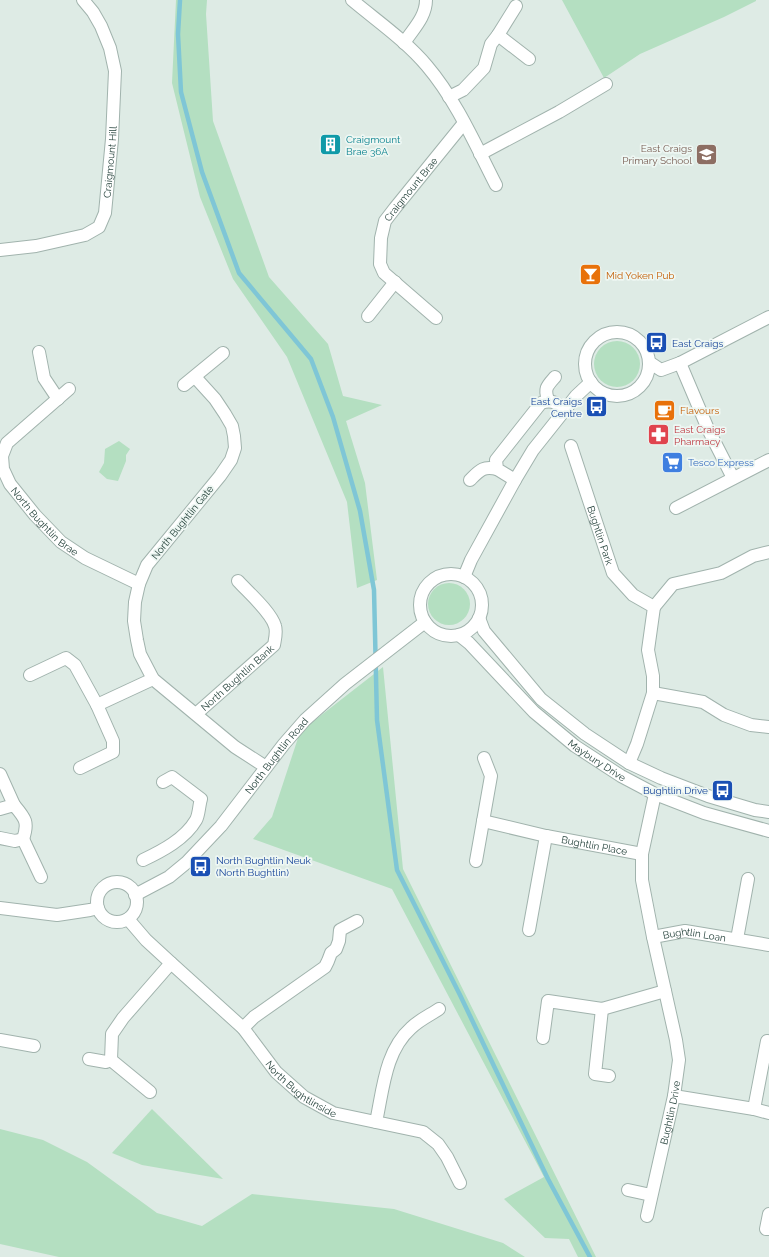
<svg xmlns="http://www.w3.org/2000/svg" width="769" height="1257" viewBox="0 0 769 1257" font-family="Raleway,sans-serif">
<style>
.green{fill:#b4dfc1}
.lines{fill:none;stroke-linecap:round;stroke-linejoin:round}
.stream{stroke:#7fc6d6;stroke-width:4.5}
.minor-casing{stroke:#a1b3ad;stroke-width:14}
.tertiary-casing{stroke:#a1b3ad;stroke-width:14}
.minor{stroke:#fff;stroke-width:12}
.tertiary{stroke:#fff;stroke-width:12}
.labels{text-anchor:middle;stroke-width:3.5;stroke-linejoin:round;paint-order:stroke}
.culture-label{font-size:10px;fill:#0d838f;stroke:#eef7f3;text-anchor:start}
.education-label{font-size:10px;fill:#785e54;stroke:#eef7f3;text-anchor:end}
.street-label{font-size:10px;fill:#1e3c35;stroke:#eef7f3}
.food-label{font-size:10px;fill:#c56008;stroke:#eef7f3;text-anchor:start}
.transit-label{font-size:10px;fill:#164399;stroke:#eef7f3;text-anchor:start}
.health-label{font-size:10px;fill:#be3a42;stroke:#eef7f3;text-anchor:start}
.shop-label{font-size:10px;fill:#366cbe;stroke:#eef7f3;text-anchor:start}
</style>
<rect width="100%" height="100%" fill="#deebe5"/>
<g class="green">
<polygon points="176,0 207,0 206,14 213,121 269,277 328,344 343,396 382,405 346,421 365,483 377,580 357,588 347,502 287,357 233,279 200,197 172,83"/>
<polygon points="562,0 756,0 756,1 724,17 640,54 604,78"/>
<circle cx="617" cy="364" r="23"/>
<polygon points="119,441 130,449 126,455 126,461 118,481 107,479 99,472 104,463 105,449"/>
<circle cx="449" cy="604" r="21"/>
<polygon points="383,667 403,869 596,1257 578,1257 569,1239 545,1238 504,1199 544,1177 392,889 253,839 272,817 299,735 306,727"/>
<polygon points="152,1109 223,1179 142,1165 112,1153"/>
<polygon points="0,1129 43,1140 87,1162 157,1213 202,1226 252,1194 394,1209 503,1243 525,1257 59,1257 0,1244"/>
</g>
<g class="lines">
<polyline class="stream" points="180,0 178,34 181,92 202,172 239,273 311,359 333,417 360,511 374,590 377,720 397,870 460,995 548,1179 590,1257"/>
<defs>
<g id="minor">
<path d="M 352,0 C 377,21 406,41 427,66 C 456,100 476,146 496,185"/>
<polyline points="498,35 529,59"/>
<path d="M 404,43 C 413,29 426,17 426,0"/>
<polyline points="449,97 463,90 484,68 491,44 498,35 516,6"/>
<polyline points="480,154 559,112 606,84"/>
<path id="s1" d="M 0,250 L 36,246 L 85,235 L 99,227 L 105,213 L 112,139 L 115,71 L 110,48 L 101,26 L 93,12 L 83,0"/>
<polyline points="368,316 395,282"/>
<path id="s2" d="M 436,318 L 384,273 L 380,264 L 381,238 L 385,221 L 395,208 L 464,123"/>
<polyline points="39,352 44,378 58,399"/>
<polyline points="649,362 661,370 680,363 769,317"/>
<polyline points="680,363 708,429 733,478"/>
<polyline points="195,377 215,399 225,414 232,426 234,436 235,448 231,460 220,476 147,565 139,584 135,602 134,621 137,640 140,654 153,679 235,747 266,767"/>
<polyline points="184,385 223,353"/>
<path id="s3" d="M 69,389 L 7,443 L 2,456 L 3,469 L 10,484 L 35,515 L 61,542 L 85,558 L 139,584"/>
<path d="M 548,400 C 544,388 547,386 555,377"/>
<path id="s4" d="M 571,446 L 613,573 L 633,595 L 654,607 L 648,650 L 653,676 L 653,693 L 637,744 L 629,763"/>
<path d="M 470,480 C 480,470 483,466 497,469"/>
<path d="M 515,480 L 497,469 L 496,460 L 541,403 C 552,399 556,403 565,409"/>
<polyline points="676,508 769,460"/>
<polyline points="654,607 673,584 721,573 753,556 769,552"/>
<polyline points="30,675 66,658 75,665 97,705 113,741 113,752 80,768"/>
<polyline points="653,693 703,702 724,715 751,725 769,727"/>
<polyline points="97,705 153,679"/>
<path id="s5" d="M 196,714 L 274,645 C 275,639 277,632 275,626 C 271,612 248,592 238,581"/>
<polyline points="0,774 14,805"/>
<path d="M 0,809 L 14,805 C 25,818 29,822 23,839 L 15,841 L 0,838"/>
<path id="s6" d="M 483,821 L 546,836 L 642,854"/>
<polyline points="23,839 41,877"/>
<path d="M 143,860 C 162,851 185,839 196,820 C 199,815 199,805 201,799 L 172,777 L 163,782"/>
<polyline points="476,861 491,776 484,758"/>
<circle cx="117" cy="902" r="20"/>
<path id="s7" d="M 135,895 L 169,877 L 186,863 L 221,826 L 284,744 L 305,720 L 345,684 L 425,622"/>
<polyline points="0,908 57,915 90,910 98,908"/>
<path id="s8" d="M 128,919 L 146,940 L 171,963 L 243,1028 L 276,1072 L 304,1097 L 333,1113 L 423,1132 L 438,1144 L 447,1157 L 460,1183"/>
<polyline points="529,930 546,836"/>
<path id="s9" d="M 653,937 L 685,931 L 769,945"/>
<polyline points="737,939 748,879"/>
<polyline points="602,1009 595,1074 609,1076"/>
<polyline points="243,1028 254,1017 325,967 328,961 331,953 336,949 339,941 340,930 357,921"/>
<polyline points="543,1038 548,1001 602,1009 665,991"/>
<polyline points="0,1040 34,1046"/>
<polyline points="89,1059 106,1062 111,1060"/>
<polyline points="150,1092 111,1060 112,1034 123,1018 171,963"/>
<polyline points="674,1096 754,1109 769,1113"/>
<polyline points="754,1109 767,1041"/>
<path d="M 376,1122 C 383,1090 385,1051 411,1028 C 419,1020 430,1015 439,1009"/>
<polyline points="628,1190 651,1195"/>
<polyline points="769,1214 766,1229 769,1229"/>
<path id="s10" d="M 647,1216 L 674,1096 L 679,1060 L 676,1040 L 653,937 L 642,880 L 642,854 L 655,794"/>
</g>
<g id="tertiary">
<circle cx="617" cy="364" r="32"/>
<circle cx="451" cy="605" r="31"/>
<polyline points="464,577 471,560 515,480 533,450 576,396 591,382"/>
<polyline points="479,618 484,631 541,699 585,734 629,763 661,778 708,796 755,810 769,812"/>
<path id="s11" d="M 459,635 L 469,643 L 534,712 L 575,746 L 621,776 L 655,794 L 704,813 L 769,831"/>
</g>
</defs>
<use href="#minor" class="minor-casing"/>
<use href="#tertiary" class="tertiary-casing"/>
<use href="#minor" class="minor"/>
<use href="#tertiary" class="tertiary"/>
</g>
<defs>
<symbol id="building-square" viewBox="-11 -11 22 22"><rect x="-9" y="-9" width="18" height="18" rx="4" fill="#0f9aa8" stroke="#eef7f3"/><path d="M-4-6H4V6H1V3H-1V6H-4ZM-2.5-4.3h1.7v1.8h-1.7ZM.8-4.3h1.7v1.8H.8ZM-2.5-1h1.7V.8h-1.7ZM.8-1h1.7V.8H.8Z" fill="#fff"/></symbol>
<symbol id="school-square" viewBox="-11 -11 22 22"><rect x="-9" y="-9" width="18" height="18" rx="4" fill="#8d6e63" stroke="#eef7f3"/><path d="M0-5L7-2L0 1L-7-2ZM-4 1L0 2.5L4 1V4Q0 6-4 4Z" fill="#fff"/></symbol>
<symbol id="bar-square" viewBox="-11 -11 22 22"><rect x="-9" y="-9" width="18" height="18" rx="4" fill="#e8710a" stroke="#eef7f3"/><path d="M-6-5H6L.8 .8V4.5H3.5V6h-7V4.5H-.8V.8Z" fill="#fff"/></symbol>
<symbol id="bus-square" viewBox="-11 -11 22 22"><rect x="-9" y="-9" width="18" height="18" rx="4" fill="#1a4fb4" stroke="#eef7f3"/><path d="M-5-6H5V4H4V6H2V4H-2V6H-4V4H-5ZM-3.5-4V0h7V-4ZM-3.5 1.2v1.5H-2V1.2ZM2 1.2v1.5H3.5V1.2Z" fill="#fff"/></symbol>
<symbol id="cafe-square" viewBox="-11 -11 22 22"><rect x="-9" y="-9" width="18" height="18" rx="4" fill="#e8710a" stroke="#eef7f3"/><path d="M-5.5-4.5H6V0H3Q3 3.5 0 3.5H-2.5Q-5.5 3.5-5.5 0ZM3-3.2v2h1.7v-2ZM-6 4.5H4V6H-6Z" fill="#fff"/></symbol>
<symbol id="pharmacy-square" viewBox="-11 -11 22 22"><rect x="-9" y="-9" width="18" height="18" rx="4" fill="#e0444e" stroke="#eef7f3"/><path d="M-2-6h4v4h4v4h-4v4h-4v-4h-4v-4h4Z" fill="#fff"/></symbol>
<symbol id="supermarket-square" viewBox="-11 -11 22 22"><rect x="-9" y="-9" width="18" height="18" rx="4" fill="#3f7fe0" stroke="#eef7f3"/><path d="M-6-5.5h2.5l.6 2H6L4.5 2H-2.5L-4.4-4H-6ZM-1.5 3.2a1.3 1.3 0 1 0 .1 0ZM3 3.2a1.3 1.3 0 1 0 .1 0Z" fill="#fff"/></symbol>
</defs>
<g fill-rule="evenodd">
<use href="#building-square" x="318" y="132" width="25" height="25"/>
<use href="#school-square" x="694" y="142" width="25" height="25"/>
<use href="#bar-square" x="578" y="262" width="25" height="25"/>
<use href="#bus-square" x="644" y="330" width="25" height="25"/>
<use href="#bus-square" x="584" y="394" width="25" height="25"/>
<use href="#cafe-square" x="652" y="398" width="25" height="25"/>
<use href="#pharmacy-square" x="646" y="422" width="25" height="25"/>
<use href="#supermarket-square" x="660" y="450" width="25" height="25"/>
<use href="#bus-square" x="710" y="778" width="25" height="25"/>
<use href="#bus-square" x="188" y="854" width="25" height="25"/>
</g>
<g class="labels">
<g class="culture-label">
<text x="346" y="143">Craigmount<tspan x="346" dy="12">Brae 36A</tspan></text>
</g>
<g class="education-label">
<text x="692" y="152">East Craigs<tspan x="692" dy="12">Primary School</tspan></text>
</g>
<g class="street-label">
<text dy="4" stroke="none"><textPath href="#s1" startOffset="169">Craigmount Hill</textPath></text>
<text dy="4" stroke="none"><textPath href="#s2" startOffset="163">Craigmount Brae</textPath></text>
<text dy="4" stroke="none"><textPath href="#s3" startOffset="177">North Bughtlin Brae</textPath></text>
<text transform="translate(182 522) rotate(-51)" y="4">North Bughtlin Gate</text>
<text dy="4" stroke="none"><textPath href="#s4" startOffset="94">Bughtlin Park</textPath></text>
<text dy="4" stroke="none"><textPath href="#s5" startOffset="55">North Bughtlin Bank</textPath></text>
<text dy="4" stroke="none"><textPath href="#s7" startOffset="201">North Bughtlin Road</textPath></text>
<text dy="4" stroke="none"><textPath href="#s11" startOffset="187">Maybury Drive</textPath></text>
<text dy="4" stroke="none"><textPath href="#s6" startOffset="114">Bughtlin Place</textPath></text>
<text dy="4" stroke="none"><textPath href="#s9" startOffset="42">Bughtlin Loan</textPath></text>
<text dy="4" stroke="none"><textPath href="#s8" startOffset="244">North Bughtlinside</textPath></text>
<text dy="4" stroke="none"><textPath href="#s10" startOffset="106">Bughtlin Drive</textPath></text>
</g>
<g class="food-label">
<text x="606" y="279">Mid Yoken Pub</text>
<text x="680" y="414">Flavours</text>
</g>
<g class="transit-label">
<text x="672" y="347">East Craigs</text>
<text x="582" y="405" text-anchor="end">East Craigs<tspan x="582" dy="12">Centre</tspan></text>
<text x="708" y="794" text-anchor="end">Bughtlin Drive</text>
<text x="216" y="864">North Bughtlin Neuk<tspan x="216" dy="12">(North Bughtlin)</tspan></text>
</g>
<g class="health-label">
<text x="674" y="433">East Craigs<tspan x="674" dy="12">Pharmacy</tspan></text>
</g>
<g class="shop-label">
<text x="688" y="466">Tesco Express</text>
</g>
</g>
</svg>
